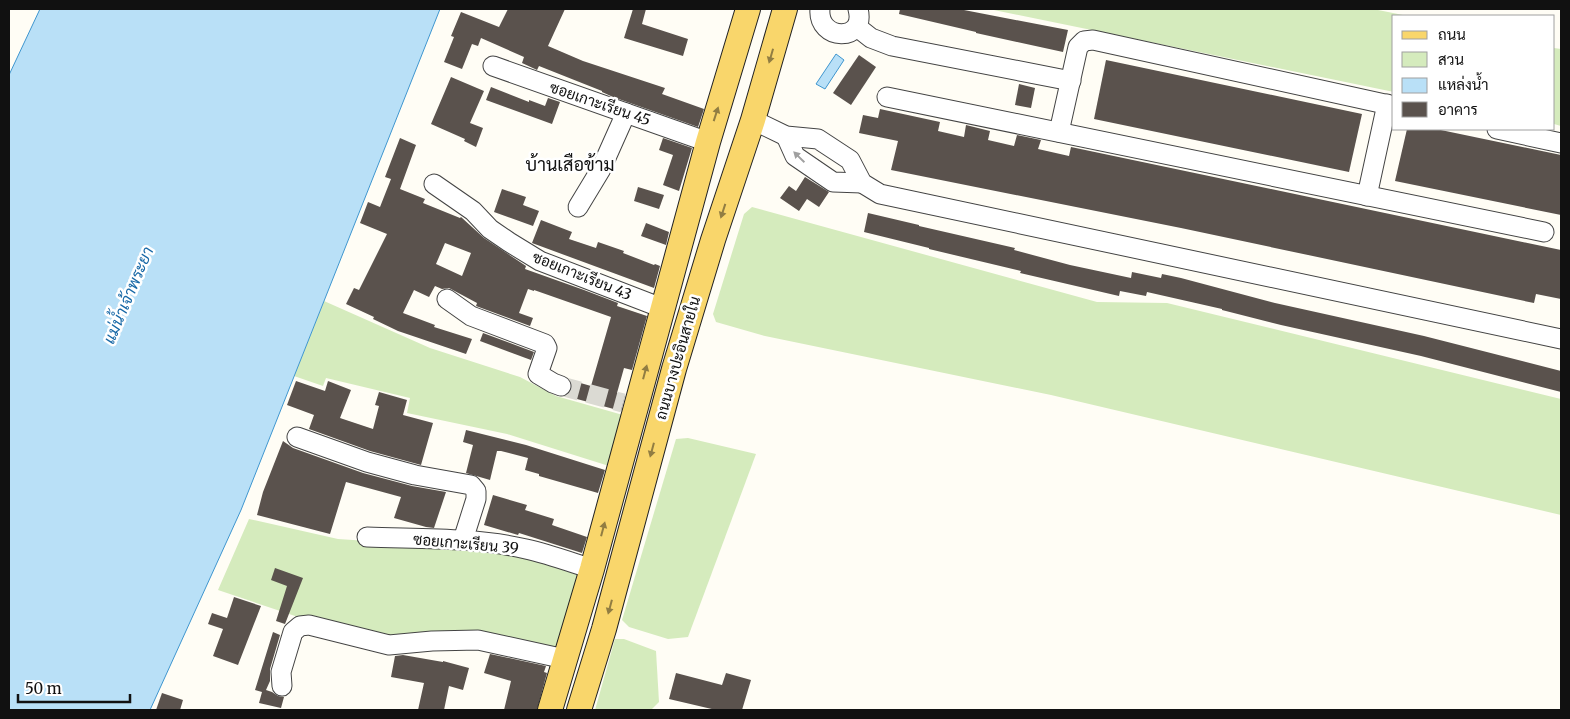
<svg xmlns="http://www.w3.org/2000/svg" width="1570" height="719" viewBox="0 0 1570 719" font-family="Merriweather,Sarabun,serif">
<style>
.green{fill:#d5ebbd}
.water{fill:#b9e0f7;stroke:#3f96cf}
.building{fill:#5a524d;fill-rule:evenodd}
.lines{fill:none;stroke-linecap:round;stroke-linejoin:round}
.minor-tunnel{stroke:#dbdad3;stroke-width:19;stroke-dasharray:19 9;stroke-linecap:butt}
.minor-casing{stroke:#444;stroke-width:21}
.major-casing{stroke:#222;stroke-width:26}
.minor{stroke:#fff;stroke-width:19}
.major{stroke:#f9d66b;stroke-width:24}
.oneway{fill:#917d42}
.oneway2{fill:#a0a0a0}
.labels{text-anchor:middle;stroke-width:5;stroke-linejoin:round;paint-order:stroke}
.street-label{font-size:15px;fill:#111;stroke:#fff}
.water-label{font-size:16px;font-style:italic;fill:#1768a6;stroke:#fff}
.quarter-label{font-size:18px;fill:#111;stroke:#fff}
</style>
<rect width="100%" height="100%" fill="#fffdf5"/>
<g class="green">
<polygon points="989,9 1373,9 1408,16 1394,16 1394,92"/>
<polygon points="1554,48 1561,49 1561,126 1554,124"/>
<polygon points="752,207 1097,302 1167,303 1561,399 1561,515 1051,395 765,336 716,322 713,314 744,214"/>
<polygon points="324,301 430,348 520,377 556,396 623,415 609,466 507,434 407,413 410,398 326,378 323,386 294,376"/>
<polygon points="688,438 756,454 688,637 668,639 629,627 622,620 676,439"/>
<polygon points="249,519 338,539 517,551 580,567 561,648 392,640 307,620 218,590"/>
<polygon points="615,639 624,639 656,651 659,702 651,710 595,710"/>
</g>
<g class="water">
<polygon points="40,9 440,9 241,510 150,710 9,710 9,75"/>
<polygon points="836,54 844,60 825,89 816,84"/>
</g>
<g class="building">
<polygon points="508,9 565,9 548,46 583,61 665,88 662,94 704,109 698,127 613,97 602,92 602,91 539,66 537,70 535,69 522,63 524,57 481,38 478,46 472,44 462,69 444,62 454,37 451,36 461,12 499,27"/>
<polygon points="633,9 646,9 642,24 688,39 683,56 624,38"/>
<polygon points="900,9 964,9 964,10 1068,30 1063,52 976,33 976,32 899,14"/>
<polygon points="859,55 876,67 851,105 833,93"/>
<polygon points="1106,60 1362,114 1349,172 1094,119"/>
<polygon points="451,77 484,91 470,123 483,128 476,147 464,141 465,139 431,124"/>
<polygon points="1019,84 1035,88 1031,108 1015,105"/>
<polygon points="491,87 529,102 529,100 545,106 548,98 560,102 552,124 486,100"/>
<polygon points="880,109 940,122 938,131 964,137 966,125 990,131 988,140 1014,146 1017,135 1041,140 1038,149 1069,156 1071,147 1561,250 1561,299 1536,294 1534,303 1181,228 891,170 898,141 859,133 863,115 878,118"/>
<polygon points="1407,129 1436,129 1561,155 1561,215 1395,181"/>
<path d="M 400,138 L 416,145 L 400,189 L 425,199 L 423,203 L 460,218 L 461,217 L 484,238 L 526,266 L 525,269 L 584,290 L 618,303 L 617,306 L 647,316 L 632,370 L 624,368 L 617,393 L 625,395 L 621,411 L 566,396 L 572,389 L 570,380 L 591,386 L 611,317 L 534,290 L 534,291 L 528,289 L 519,313 L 533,318 L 530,326 L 476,306 L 477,303 L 449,288 L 442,289 L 435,286 L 429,297 L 414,290 L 403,313 L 435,325 L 434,327 L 472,339 L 466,354 L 398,331 L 373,319 L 374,317 L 346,304 L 354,288 L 359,290 L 387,234 L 360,223 L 368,202 L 380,207 L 391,179 L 385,177 ZM 445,243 L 471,253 L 462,276 L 436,264 Z"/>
<polygon points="663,138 692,148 679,191 663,185 673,155 659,150"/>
<polygon points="805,177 829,192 819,207 807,199 799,211 780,198 789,186 796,191"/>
<polygon points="638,187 664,195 659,209 634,201"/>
<polygon points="502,189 526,197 523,205 539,211 533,226 494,212"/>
<polygon points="868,213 919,225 919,226 1015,248 1014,250 1070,265 1131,278 1132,272 1161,278 1162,274 1181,278 1275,303 1424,336 1561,371 1561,392 1421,356 1281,325 1222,310 1222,309 1147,292 1146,296 1120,291 1119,296 1020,273 1021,271 929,249 929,248 864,232"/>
<polygon points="541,220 572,232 569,239 596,248 598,242 624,251 623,253 654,265 655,264 660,266 654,288 532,243"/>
<polygon points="646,223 669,232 666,245 641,236"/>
<polygon points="483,333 534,352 531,360 480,341"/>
<polygon points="296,381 325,391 328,381 351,390 340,418 373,429 379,406 375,405 379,392 407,400 403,415 433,423 421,465 370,451 309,429 314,415 287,405"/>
<polygon points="466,430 526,445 605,470 598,493 539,476 539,474 525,470 528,458 501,451 497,451 490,480 466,473 473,445 463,442"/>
<polygon points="283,441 293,448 363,473 412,486 446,492 434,528 426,527 394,518 401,497 346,482 330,534 257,515 263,492"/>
<polygon points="493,495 527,505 525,510 554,519 552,525 587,537 582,553 519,533 518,535 484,525"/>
<polygon points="275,568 303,578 285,624 276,621 287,586 271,580"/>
<polygon points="234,597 261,606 238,665 213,656 223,629 208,624 212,613 227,618"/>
<polygon points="273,632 280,635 270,669 270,681 266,690 272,692 278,696 284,697 281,708 259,703 262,692 255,690"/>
<polygon points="490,654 546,666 544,672 547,673 537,710 504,710 511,681 484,673"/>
<polygon points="403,655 443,662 443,661 469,668 463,690 449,686 444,710 418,710 424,683 391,677 395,656"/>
<polygon points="676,673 722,685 726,673 751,680 742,710 716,710 669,699"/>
<polygon points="162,693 183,700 180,710 156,710"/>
</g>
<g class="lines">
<polyline class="minor-tunnel" points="561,386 623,403"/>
<defs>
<g id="minor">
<path d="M 820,9 C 817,41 867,43 858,9"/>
<polyline points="857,27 871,38 892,46 1071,81"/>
<polyline points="493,66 708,142"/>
<polyline points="887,97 1544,232"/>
<polyline points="753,120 786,136 818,139 850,160 862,183 880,194 1561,339"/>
<polyline points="1497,129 1561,143"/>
<polyline points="1059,132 1078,47 1084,41 1093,40 1394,106"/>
<polyline points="786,136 795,156 833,182 862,183"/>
<polyline points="434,184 473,211 490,229 509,242 540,261 662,308"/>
<polyline points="1367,196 1387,104"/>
<polyline points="578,207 601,169 626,113"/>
<polyline points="447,299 471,316 545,344 547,348 538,374 553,383 561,386"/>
<polyline points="297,437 367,462 415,475 471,485 476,491 476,499 463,540"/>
<path d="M 367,537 C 419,539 475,537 526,549 C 549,554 570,562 592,569"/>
<polyline points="282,686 281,672 293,632 300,626 309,625 389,645 432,641 478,640 565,659"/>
</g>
<g id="major">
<polyline points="550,710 592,569 708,142 748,9"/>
<polyline points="579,710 604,629 674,369 713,240 753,120 785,9"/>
</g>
</defs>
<use href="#minor" class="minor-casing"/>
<use href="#major" class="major-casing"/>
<use href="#minor" class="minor"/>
<use href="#major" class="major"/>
</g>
<defs><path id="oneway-solid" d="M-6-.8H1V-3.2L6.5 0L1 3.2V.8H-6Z" transform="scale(1.25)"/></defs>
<g class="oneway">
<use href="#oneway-solid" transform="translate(771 56) rotate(106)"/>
<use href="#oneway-solid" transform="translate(716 114) rotate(-72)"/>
<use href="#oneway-solid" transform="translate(723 211) rotate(108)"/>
<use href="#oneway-solid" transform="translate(645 372) rotate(-75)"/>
<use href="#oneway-solid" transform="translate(652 450) rotate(105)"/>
<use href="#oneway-solid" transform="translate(603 529) rotate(-75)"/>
<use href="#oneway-solid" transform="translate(610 607) rotate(105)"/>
</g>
<use class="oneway2" href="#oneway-solid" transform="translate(799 157) rotate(-136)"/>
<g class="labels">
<g class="street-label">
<text transform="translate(600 104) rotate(19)" y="5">ซอยเกาะเรียน 45</text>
<text transform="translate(582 276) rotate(22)" y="5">ซอยเกาะเรียน 43</text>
<text transform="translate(678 358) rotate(-74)" y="5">ถนนบางปะอินสายใน</text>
<text transform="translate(466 544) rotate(5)" y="5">ซอยเกาะเรียน 39</text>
</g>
<g class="water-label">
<text transform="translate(128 295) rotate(-67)" y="6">แม่น้ำเจ้าพระยา</text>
</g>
<g class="quarter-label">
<text x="570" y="171">บ้านเสือข้าม</text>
</g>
</g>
<rect width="1570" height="719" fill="none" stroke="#111111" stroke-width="20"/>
<rect x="1392" y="15" width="162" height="115" fill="#ffffff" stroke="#a0a0a0"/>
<rect x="1402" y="31" width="25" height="8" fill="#f9d66b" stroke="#a0a0a0"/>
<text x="1438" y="40" font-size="15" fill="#111111">ถนน</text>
<rect x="1402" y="52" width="25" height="15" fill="#d5ebbd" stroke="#a0a0a0"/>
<text x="1438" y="65" font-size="15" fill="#111111">สวน</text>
<rect x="1402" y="78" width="25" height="15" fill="#b9e0f7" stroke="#a0a0a0"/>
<text x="1438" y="90" font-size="15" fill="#111111">แหล่งน้ำ</text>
<rect x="1402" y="102" width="25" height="15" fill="#5a524d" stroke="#a0a0a0"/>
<text x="1438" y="115" font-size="15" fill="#111111">อาคาร</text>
<path d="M18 694v8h112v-8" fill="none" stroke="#111111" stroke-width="2.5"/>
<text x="25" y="694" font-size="15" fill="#111111" stroke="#ffffff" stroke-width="4" paint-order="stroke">50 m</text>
</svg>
